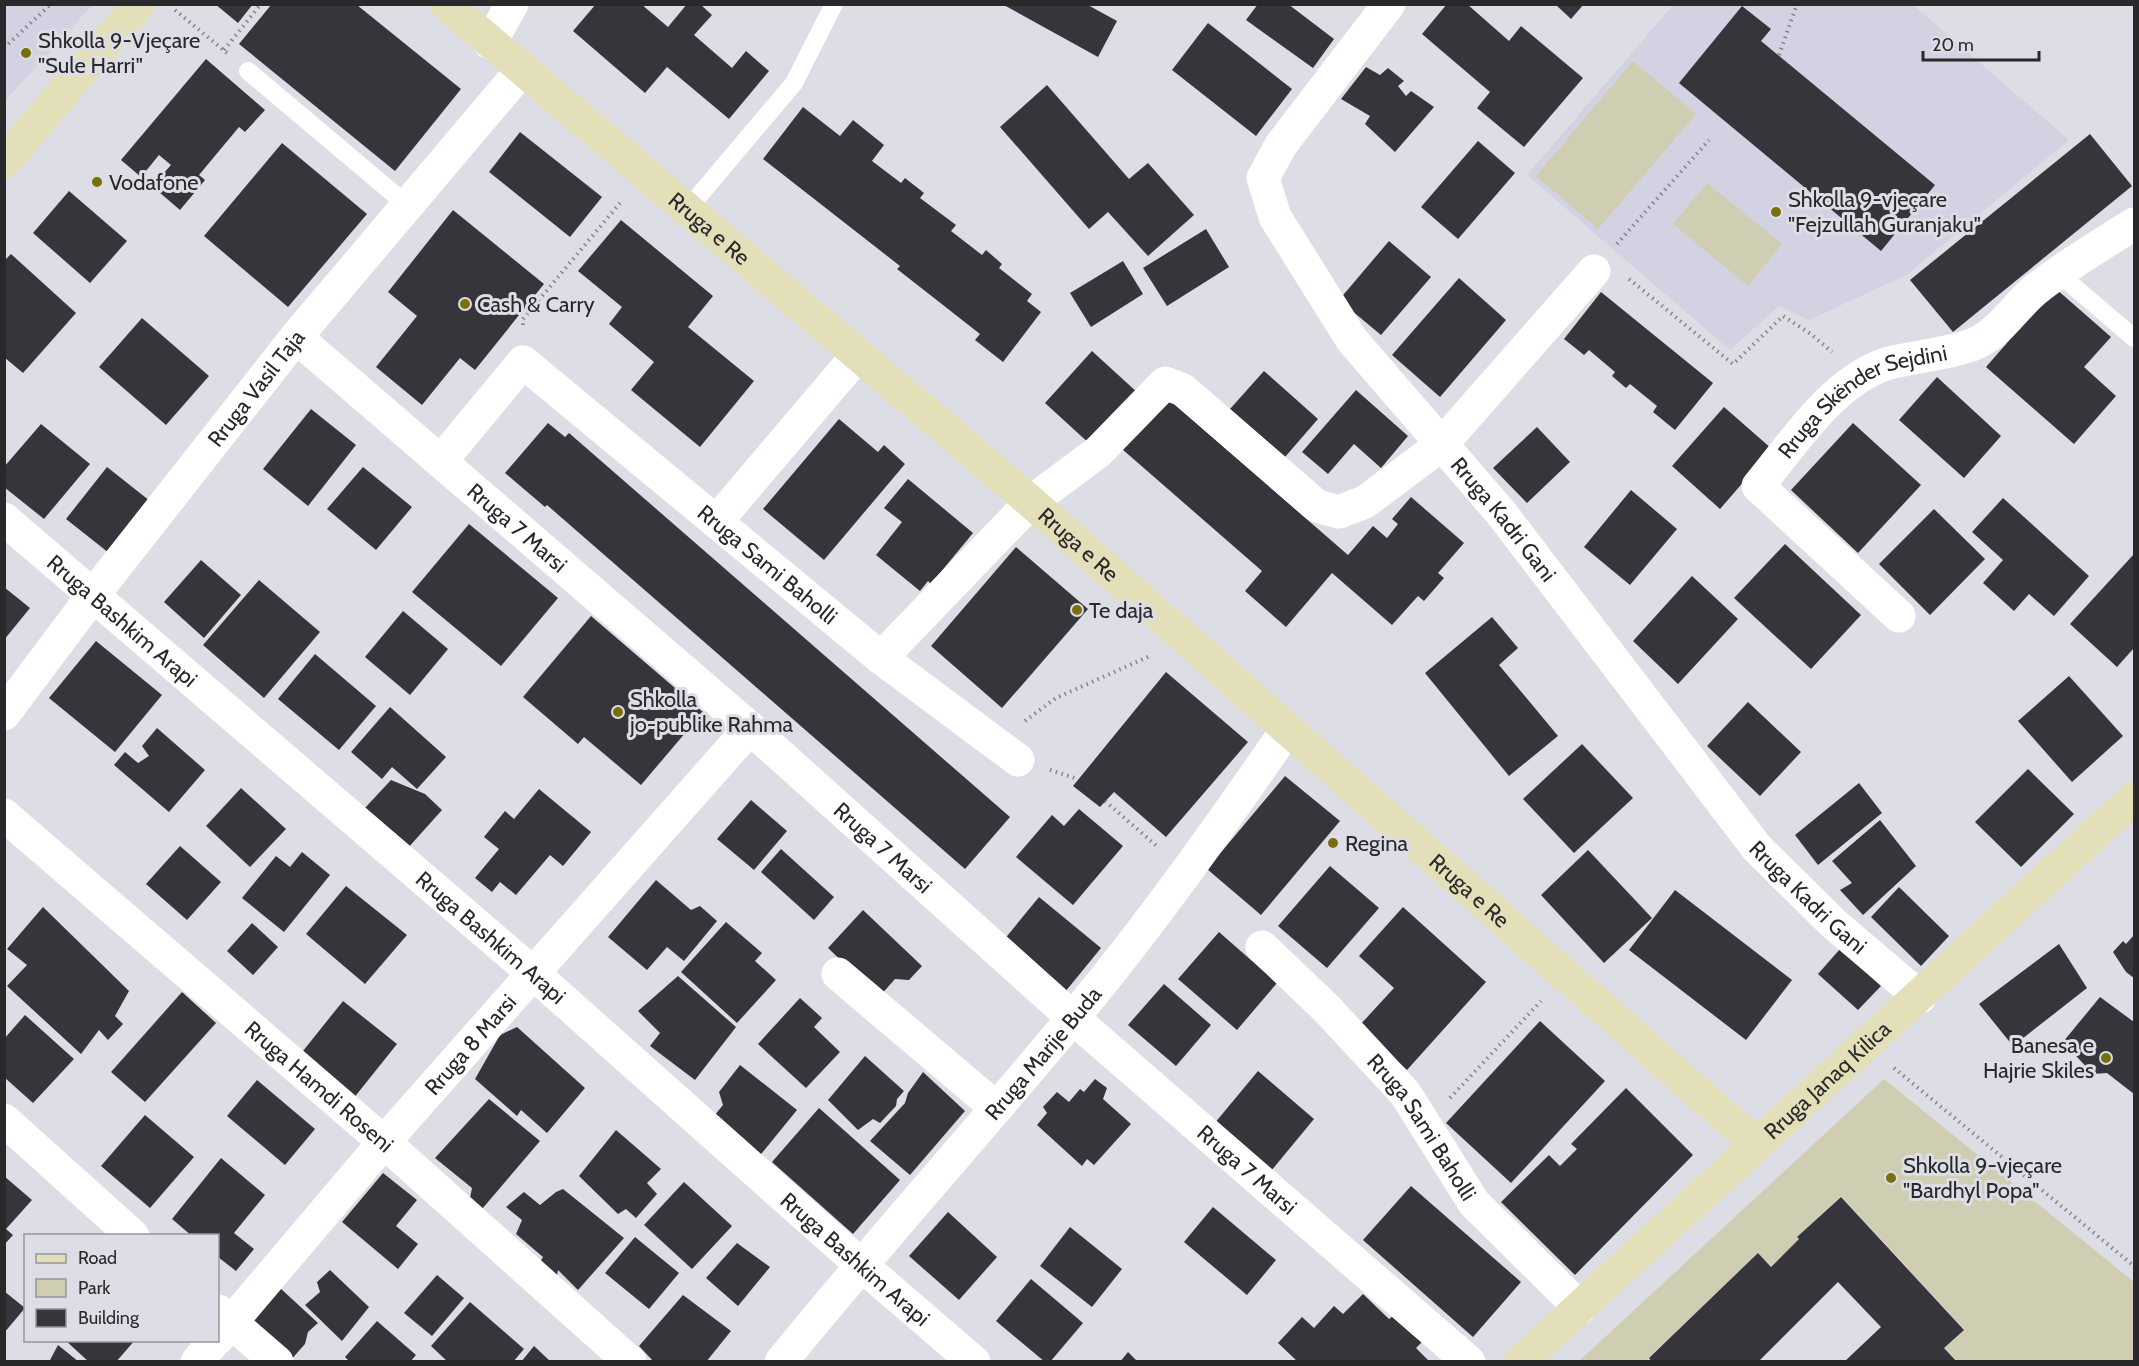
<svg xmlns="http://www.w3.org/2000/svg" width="2139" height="1366" viewBox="0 0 2139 1366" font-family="Cabin,sans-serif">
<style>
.built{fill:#d2d2e2}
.green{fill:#d0ceb2}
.building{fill:#36353c}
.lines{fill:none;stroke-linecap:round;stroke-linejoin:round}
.path{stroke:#84848b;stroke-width:4;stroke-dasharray:1.5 4.5;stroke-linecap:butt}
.lane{stroke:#fff;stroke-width:18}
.street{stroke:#fff;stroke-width:33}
.secondary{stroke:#e3dfb8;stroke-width:33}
.poi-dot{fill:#796f0f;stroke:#dddde6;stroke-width:2}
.labels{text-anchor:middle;stroke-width:6;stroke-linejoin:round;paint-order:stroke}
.poi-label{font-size:22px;fill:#29292c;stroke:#dddde6;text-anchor:start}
.street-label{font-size:22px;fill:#29292c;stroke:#dddde6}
</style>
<rect width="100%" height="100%" fill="#dddde6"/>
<g class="built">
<polygon points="5,4 92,5 5,101 4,5"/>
<polygon points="1673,5 1913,5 2069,140 1906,275 1809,320 1779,306 1730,350 1527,175"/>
</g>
<g class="green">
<polygon points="1633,61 1696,114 1598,229 1536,176"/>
<polygon points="1707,183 1782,244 1748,286 1673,224"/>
<polygon points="1884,1079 2134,1282 2134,1361 1957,1361 1944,1348 1964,1329 1841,1196 1797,1237 1799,1239 1771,1266 1758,1253 1648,1358 1652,1361 1578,1362"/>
</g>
<g class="building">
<polygon points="215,4 253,4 238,23"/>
<polygon points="596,4 641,4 668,27 687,4 700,4 712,15 694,35 732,68 746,51 769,71 729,119 667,67 645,93 573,31"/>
<polygon points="1002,4 1086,4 1117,21 1098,57"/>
<polygon points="1258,4 1288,4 1334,39 1313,68 1246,20"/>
<polygon points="1447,4 1467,4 1509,41 1521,26 1583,78 1524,147 1477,108 1490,92 1422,34"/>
<polygon points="1555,4 1584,4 1571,19"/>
<polygon points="271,5 357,5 461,89 395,171 239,44"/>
<polygon points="1742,6 1771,29 1761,41 1935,185 1881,251 1679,83"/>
<polygon points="1208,23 1292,89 1256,136 1172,70"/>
<polygon points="206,59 265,110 245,132 239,127 199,175 205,180 180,210 152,186 171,165 159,155 141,177 121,160"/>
<polygon points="1366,67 1380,75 1388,68 1404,81 1398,86 1406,96 1411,91 1434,107 1395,152 1365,124 1370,116 1341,99"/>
<polygon points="1047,85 1129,179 1148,163 1194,215 1148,256 1108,212 1089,229 1000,127"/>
<polygon points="803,107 840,136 853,120 884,145 872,161 901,183 905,178 924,193 920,198 956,225 951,231 982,255 986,250 1002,264 999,268 1032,294 1027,301 1041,312 1003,362 975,340 980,334 897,269 900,266 763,159"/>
<polygon points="520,132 602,197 570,237 489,172"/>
<polygon points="2090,134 2132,186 1953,332 1910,280"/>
<polygon points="1478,141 1515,173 1458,239 1421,207"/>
<polygon points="282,143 367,214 288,307 204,236"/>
<polygon points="69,191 127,241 90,283 33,233"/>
<polygon points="453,210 544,284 475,370 460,358 422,405 376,367 417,316 388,292"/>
<polygon points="621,220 713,296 688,327 754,381 700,447 631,390 654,362 609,324 622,307 578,271"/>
<polygon points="1206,229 1229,267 1167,306 1143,268"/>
<polygon points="1389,241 1431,277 1381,335 1339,300"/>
<polygon points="11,254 76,313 23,373 4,357 4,261"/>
<polygon points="1123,261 1143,294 1091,327 1070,293"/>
<polygon points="1459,278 1506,320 1440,397 1392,355"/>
<polygon points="2055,288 2111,337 2084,367 2116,396 2074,444 1986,367"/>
<polygon points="1601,292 1713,383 1675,430 1653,412 1657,406 1630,384 1626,388 1612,376 1615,372 1589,350 1584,355 1564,339"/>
<polygon points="142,318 209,376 166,425 99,367"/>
<polygon points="1092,351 1139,394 1092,446 1045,403"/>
<polygon points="1264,371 1318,419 1285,457 1230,409"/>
<polygon points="1937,377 2001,436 1964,478 1899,420"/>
<polygon points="1356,390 1408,436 1381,468 1354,444 1328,474 1302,452"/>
<polygon points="1166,397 1348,555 1373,526 1387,538 1398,524 1392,519 1411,497 1464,543 1438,573 1444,578 1424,601 1418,596 1392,625 1332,573 1286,627 1245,591 1262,571 1122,449"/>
<polygon points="1724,407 1772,449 1720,509 1672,466"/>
<polygon points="311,409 356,445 308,506 263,469"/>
<polygon points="839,419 878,452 884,445 905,464 824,560 763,509"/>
<polygon points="548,423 565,437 569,433 1010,817 965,869 547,505 545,507 505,473"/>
<polygon points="1853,423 1921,485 1858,553 1791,490"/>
<polygon points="41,424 90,464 44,519 4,487 4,467"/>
<polygon points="1537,427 1570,462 1527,503 1493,468"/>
<polygon points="107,467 150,501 109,553 66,519"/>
<polygon points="363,467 412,507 376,550 327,509"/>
<polygon points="908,479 973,533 931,584 928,581 920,591 876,555 902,522 884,508"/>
<polygon points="1631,490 1677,529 1630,585 1584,547"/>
<polygon points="2003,498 2089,576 2054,616 2029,594 2014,611 1983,583 2003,560 1972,532"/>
<polygon points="1934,509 1985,559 1930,615 1879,564"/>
<polygon points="469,524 558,598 501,666 412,592"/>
<polygon points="1785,544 1861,615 1811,669 1734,598"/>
<polygon points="1016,547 1088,609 1002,708 931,646"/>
<polygon points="2134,554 2134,648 2117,667 2070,624"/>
<polygon points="201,560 241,595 204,638 164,602"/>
<polygon points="1692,576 1738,619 1678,684 1633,641"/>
<polygon points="259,580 320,632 264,698 203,645"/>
<polygon points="4,587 30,608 4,640"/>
<polygon points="403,611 448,649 410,695 365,657"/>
<polygon points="591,616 703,712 641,785 584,737 578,744 523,697"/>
<polygon points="1492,617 1518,648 1499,665 1558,736 1509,776 1425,673"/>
<polygon points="96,641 162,695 115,752 49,698"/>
<polygon points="315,654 376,706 339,750 278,699"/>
<polygon points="1166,672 1248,742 1166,837 1114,792 1100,807 1073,786"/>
<polygon points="2069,676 2123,736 2072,782 2018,721"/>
<polygon points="1748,702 1801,752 1760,796 1707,746"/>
<polygon points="390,707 446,757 417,789 392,767 382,779 351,752"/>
<polygon points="157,728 205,770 169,812 114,765 125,752 138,763 149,756 142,746"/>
<polygon points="1582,744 1633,798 1574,853 1523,799"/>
<polygon points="2028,769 2074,814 2021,867 1975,822"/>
<polygon points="1285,776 1340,821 1261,915 1207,869"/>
<polygon points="391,780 425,794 442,810 407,849 364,809"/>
<polygon points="1859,783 1882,813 1818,865 1795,835"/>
<polygon points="241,788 286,829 250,867 206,826"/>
<polygon points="539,789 591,832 563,866 550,855 516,895 500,882 492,892 475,878 499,849 484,837 505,811 514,819"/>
<polygon points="751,800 787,831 754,870 717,839"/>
<polygon points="1079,809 1123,846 1073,905 1016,857 1052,815 1064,826"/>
<polygon points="1880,820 1916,866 1863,915 1840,890 1852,883 1832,861"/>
<polygon points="180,846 221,882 187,920 146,884"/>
<polygon points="781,849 834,897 814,920 761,872"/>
<polygon points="1588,850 1652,918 1604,963 1541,895"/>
<polygon points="302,852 330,875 284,932 242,898 276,856 290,867"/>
<polygon points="1330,866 1379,908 1327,968 1278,926"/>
<polygon points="656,880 691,910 700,906 717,921 684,961 667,947 647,970 608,937"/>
<polygon points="346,886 407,935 365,984 306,934"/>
<polygon points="1899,887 1949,936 1921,966 1871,917"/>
<polygon points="1675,890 1792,980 1746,1040 1629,950"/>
<polygon points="1039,897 1101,948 1065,992 1003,941"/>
<polygon points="43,907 129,991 115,1016 123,1024 108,1040 99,1030 81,1054 7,986 27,965 7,949"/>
<polygon points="1403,907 1486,982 1407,1070 1359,1026 1394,988 1359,956"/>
<polygon points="863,910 922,966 909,980 895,979 879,997 828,948"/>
<polygon points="726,922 762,953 755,961 776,980 737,1023 681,972"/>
<polygon points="252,923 278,947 253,975 227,951"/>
<polygon points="1219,932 1277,983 1237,1030 1178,979"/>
<polygon points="2134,935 2134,978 2126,972 2113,952 2123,941 2126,944"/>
<polygon points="2059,944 2087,988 2013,1046 1979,1004"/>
<polygon points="1840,949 1881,986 1858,1010 1818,974"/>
<polygon points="678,976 736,1027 695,1080 650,1046 660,1033 638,1011"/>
<polygon points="1164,984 1211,1025 1176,1066 1128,1025"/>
<polygon points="182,992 216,1023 145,1102 111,1072"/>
<polygon points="2100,997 2134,1022 2134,1094 2107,1073 2093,1074 2063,1042"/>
<polygon points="800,998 822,1018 814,1027 840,1052 806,1088 758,1044"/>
<polygon points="343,1001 397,1044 353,1099 299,1056"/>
<polygon points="25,1015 74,1059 33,1103 4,1077 4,1039"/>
<polygon points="1540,1021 1605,1081 1511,1183 1446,1123"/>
<polygon points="517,1027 585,1088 547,1133 521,1110 517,1116 475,1079 500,1035"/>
<polygon points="865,1056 904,1091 897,1099 896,1106 880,1123 873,1119 858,1130 828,1100"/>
<polygon points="740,1065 797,1110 757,1159 710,1121 723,1105 719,1092"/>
<polygon points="1258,1071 1314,1119 1271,1171 1214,1124"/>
<polygon points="923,1072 965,1111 910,1175 870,1141 905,1103 908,1093"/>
<polygon points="1095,1079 1107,1088 1103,1099 1131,1124 1094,1165 1087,1159 1082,1166 1037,1125 1047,1113 1043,1107 1057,1092 1069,1102 1080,1089 1084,1092"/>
<polygon points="257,1080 315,1129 285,1165 227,1116"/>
<polygon points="1626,1088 1693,1155 1575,1275 1501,1202 1549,1155 1560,1166 1577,1149 1571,1144"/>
<polygon points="489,1099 540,1141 482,1209 470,1198 472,1188 435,1158"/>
<polygon points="819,1108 900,1180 853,1234 772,1162"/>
<polygon points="145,1115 194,1157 150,1208 101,1166"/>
<polygon points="616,1130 661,1169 647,1183 657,1194 636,1218 626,1209 618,1214 579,1176"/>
<polygon points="221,1158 265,1195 234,1233 254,1249 236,1271 218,1257 218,1236 192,1236 172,1219"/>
<polygon points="383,1173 417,1200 396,1226 418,1244 398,1269 342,1222"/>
<polygon points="4,1176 32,1200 6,1229 13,1235 4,1245"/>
<polygon points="684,1182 732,1226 692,1269 644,1225"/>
<polygon points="1411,1186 1521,1282 1473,1337 1363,1240"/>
<polygon points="563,1189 624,1238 578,1290 558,1270 556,1281 538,1265 543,1257 516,1234 522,1220 506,1207 524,1192 540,1205 556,1192"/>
<polygon points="1841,1197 1964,1330 1944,1348 1957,1362 1844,1362 1881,1327 1838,1282 1758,1362 1652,1362 1649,1358 1758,1253 1771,1267 1799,1239 1797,1237"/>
<polygon points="1213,1207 1276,1260 1247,1295 1184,1242"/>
<polygon points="948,1212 997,1257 959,1300 909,1256"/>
<polygon points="1070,1227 1122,1269 1092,1307 1040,1266"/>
<polygon points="635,1237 679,1273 649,1309 605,1273"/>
<polygon points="737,1243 770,1267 738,1306 706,1278"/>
<polygon points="330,1270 369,1307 342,1341 305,1305 320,1292 317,1282"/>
<polygon points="437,1275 464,1298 432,1336 404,1313"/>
<polygon points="1031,1279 1083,1323 1050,1362 1045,1362 996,1321"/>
<polygon points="279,1287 318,1323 308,1332 305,1344 289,1362 249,1325"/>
<polygon points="4,1291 25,1308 4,1333"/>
<polygon points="1363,1294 1389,1319 1393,1316 1422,1342 1416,1348 1430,1362 1298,1362 1278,1343 1302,1317 1314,1328 1334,1306 1343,1314"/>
<polygon points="683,1295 731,1331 706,1362 654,1362 639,1346"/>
<polygon points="470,1302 524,1349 513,1362 448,1362 431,1346"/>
<polygon points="377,1321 416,1355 410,1362 350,1362 345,1357"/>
<polygon points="65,1340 135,1340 116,1362 89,1362"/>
<polygon points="58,1345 79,1362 49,1362"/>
<polygon points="534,1346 551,1362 521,1362"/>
<polygon points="1128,1352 1138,1362 1120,1362"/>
</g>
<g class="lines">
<g class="path">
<polyline points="175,10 227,53"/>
<polyline points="4,48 51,4"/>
<polyline points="224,50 261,4"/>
<polyline points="1779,55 1797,4"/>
<polyline points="1617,244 1709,140"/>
<polyline points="1629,279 1733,364 1783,316 1811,334 1832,352"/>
<polyline points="523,325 523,319 620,203"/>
<polyline points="1025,721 1056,698 1150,656"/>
<polyline points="1050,770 1078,779"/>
<polyline points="1105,801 1159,848"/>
<polyline points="1894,1068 2134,1266"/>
<polyline points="1450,1098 1541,1001"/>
</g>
<g class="lane">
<polyline points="248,71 407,205"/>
<polyline points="686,211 794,83 834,4"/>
<polyline points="2057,272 2134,338"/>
</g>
<g class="street">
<path id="s1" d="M 1389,4 L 1281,145 L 1263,178 L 1275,217 L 1352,340 L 1502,514 L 1757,848 L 1834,924 L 1920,997"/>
<polyline points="490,43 512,4"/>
<path id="s2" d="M 296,337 L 750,728 L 1073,1018 L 1469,1362"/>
<path id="s3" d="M 441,461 L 523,362 L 881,658 L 1018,760"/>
<path id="s4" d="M 4,519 L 534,974 L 860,1264 L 974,1362"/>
<polyline points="716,522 857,356"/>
<path id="s5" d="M 1899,616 L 1758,486 C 1794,443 1833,380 1889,363 C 1915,356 1961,353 1982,340 C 2003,328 2017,305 2035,290 C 2066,265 2101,245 2134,224"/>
<polyline points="881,658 1031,502 1098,452 1165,383 1183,390 1317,506 1339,512 1365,502 1441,445 1594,271"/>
<path id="s6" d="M 4,714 L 94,594 L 296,337 L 521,71"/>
<path id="s7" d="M 4,815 L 384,1142 L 630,1362"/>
<path id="s8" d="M 1262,947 L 1326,1008 L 1405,1093 L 1474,1203 L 1580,1308"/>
<polyline points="838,974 995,1107"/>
<polyline points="4,1120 133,1236"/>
<polyline points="218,1311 277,1362"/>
<path id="s9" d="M 218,1338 L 384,1142 L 750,728"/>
<polyline points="197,1362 215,1340"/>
<path id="s10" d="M 781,1362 C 876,1245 976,1134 1072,1019 C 1149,927 1218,829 1286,731"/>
</g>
<g class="secondary">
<path id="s11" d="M 446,4 L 1031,502 L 1756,1144"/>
<polyline points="4,162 139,4"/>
<path id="s12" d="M 1520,1362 L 2134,798"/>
</g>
</g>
<g class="poi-dot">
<circle cx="26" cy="53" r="6"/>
<circle cx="97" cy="182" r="6"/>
<circle cx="1776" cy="212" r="6"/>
<circle cx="465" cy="304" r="6"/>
<circle cx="1077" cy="610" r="6"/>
<circle cx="618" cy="712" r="6"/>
<circle cx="1333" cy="843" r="6"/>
<circle cx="2106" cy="1058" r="6"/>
<circle cx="1891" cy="1178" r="6"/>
</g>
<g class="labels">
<g class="poi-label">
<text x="38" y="48">Shkolla 9-Vjeçare<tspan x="38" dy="25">"Sule Harri"</tspan></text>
<text x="109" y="190">Vodafone</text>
<text x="1788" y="207">Shkolla 9-vjeçare<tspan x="1788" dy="25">"Fejzullah Guranjaku"</tspan></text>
<text x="477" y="312">Cash &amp; Carry</text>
<text x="1089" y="618">Te daja</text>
<text x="630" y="707">Shkolla<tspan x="630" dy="25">jo-publike Rahma</tspan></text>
<text x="1345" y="851">Regina</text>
<text x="2094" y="1053" text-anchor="end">Banesa e<tspan x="2094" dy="25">Hajrie Skiles</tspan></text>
<text x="1903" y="1173">Shkolla 9-vjeçare<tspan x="1903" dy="25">"Bardhyl Popa"</tspan></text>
</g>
<g class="street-label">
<text dy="8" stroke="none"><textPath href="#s11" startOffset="346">Rruga e Re</textPath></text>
<text dy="8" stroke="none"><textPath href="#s6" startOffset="412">Rruga Vasil Taja</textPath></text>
<text dy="8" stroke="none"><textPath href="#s5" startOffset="332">Rruga Skënder Sejdini</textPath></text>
<text dy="8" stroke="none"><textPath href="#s1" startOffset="636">Rruga Kadri Gani</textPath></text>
<text dy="8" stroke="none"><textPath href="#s2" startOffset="292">Rruga 7 Marsi</textPath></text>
<text dy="8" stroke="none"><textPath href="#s11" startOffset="832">Rruga e Re</textPath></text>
<text dy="8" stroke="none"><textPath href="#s3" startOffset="446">Rruga Sami Baholli</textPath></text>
<text dy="8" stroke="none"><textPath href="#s4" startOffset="156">Rruga Bashkim Arapi</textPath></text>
<text dy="8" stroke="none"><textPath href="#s2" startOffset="778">Rruga 7 Marsi</textPath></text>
<text dy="8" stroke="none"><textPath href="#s11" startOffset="1354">Rruga e Re</textPath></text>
<text dy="8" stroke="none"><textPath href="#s1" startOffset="1122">Rruga Kadri Gani</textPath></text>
<text dy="8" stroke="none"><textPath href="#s4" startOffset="642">Rruga Bashkim Arapi</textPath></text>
<text dy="8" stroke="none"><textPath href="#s9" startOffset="387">Rruga 8 Marsi</textPath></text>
<text dy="8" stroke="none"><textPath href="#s10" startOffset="405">Rruga Marije Buda</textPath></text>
<text dy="8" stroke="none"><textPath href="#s12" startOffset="417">Rruga Janaq Kilica</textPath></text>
<text dy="8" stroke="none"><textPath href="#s7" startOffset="416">Rruga Hamdi Roseni</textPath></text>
<text dy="8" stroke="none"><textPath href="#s8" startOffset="242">Rruga Sami Baholli</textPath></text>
<text dy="8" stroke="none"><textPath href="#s2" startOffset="1264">Rruga 7 Marsi</textPath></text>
<text dy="8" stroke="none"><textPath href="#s4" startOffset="1128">Rruga Bashkim Arapi</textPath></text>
</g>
</g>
<rect width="2139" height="1366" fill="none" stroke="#29292c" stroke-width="12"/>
<rect x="24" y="1234" width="195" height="108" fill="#dddde6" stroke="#95959c" stroke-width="1.5"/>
<rect x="36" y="1254" width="30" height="9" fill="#e3dfb8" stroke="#95959c" stroke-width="1.5"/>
<text x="78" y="1264" font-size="18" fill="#29292c">Road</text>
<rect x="36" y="1279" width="30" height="18" fill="#d0ceb2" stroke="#95959c" stroke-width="1.5"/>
<text x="78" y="1294" font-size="18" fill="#29292c">Park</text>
<rect x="36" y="1309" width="30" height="18" fill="#36353c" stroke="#95959c" stroke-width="1.5"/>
<text x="78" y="1324" font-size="18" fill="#29292c">Building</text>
<path d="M1923 51v9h116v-9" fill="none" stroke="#29292c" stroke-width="3"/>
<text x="1932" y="51" font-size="18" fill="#29292c" stroke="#dddde6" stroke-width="4.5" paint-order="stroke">20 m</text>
</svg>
